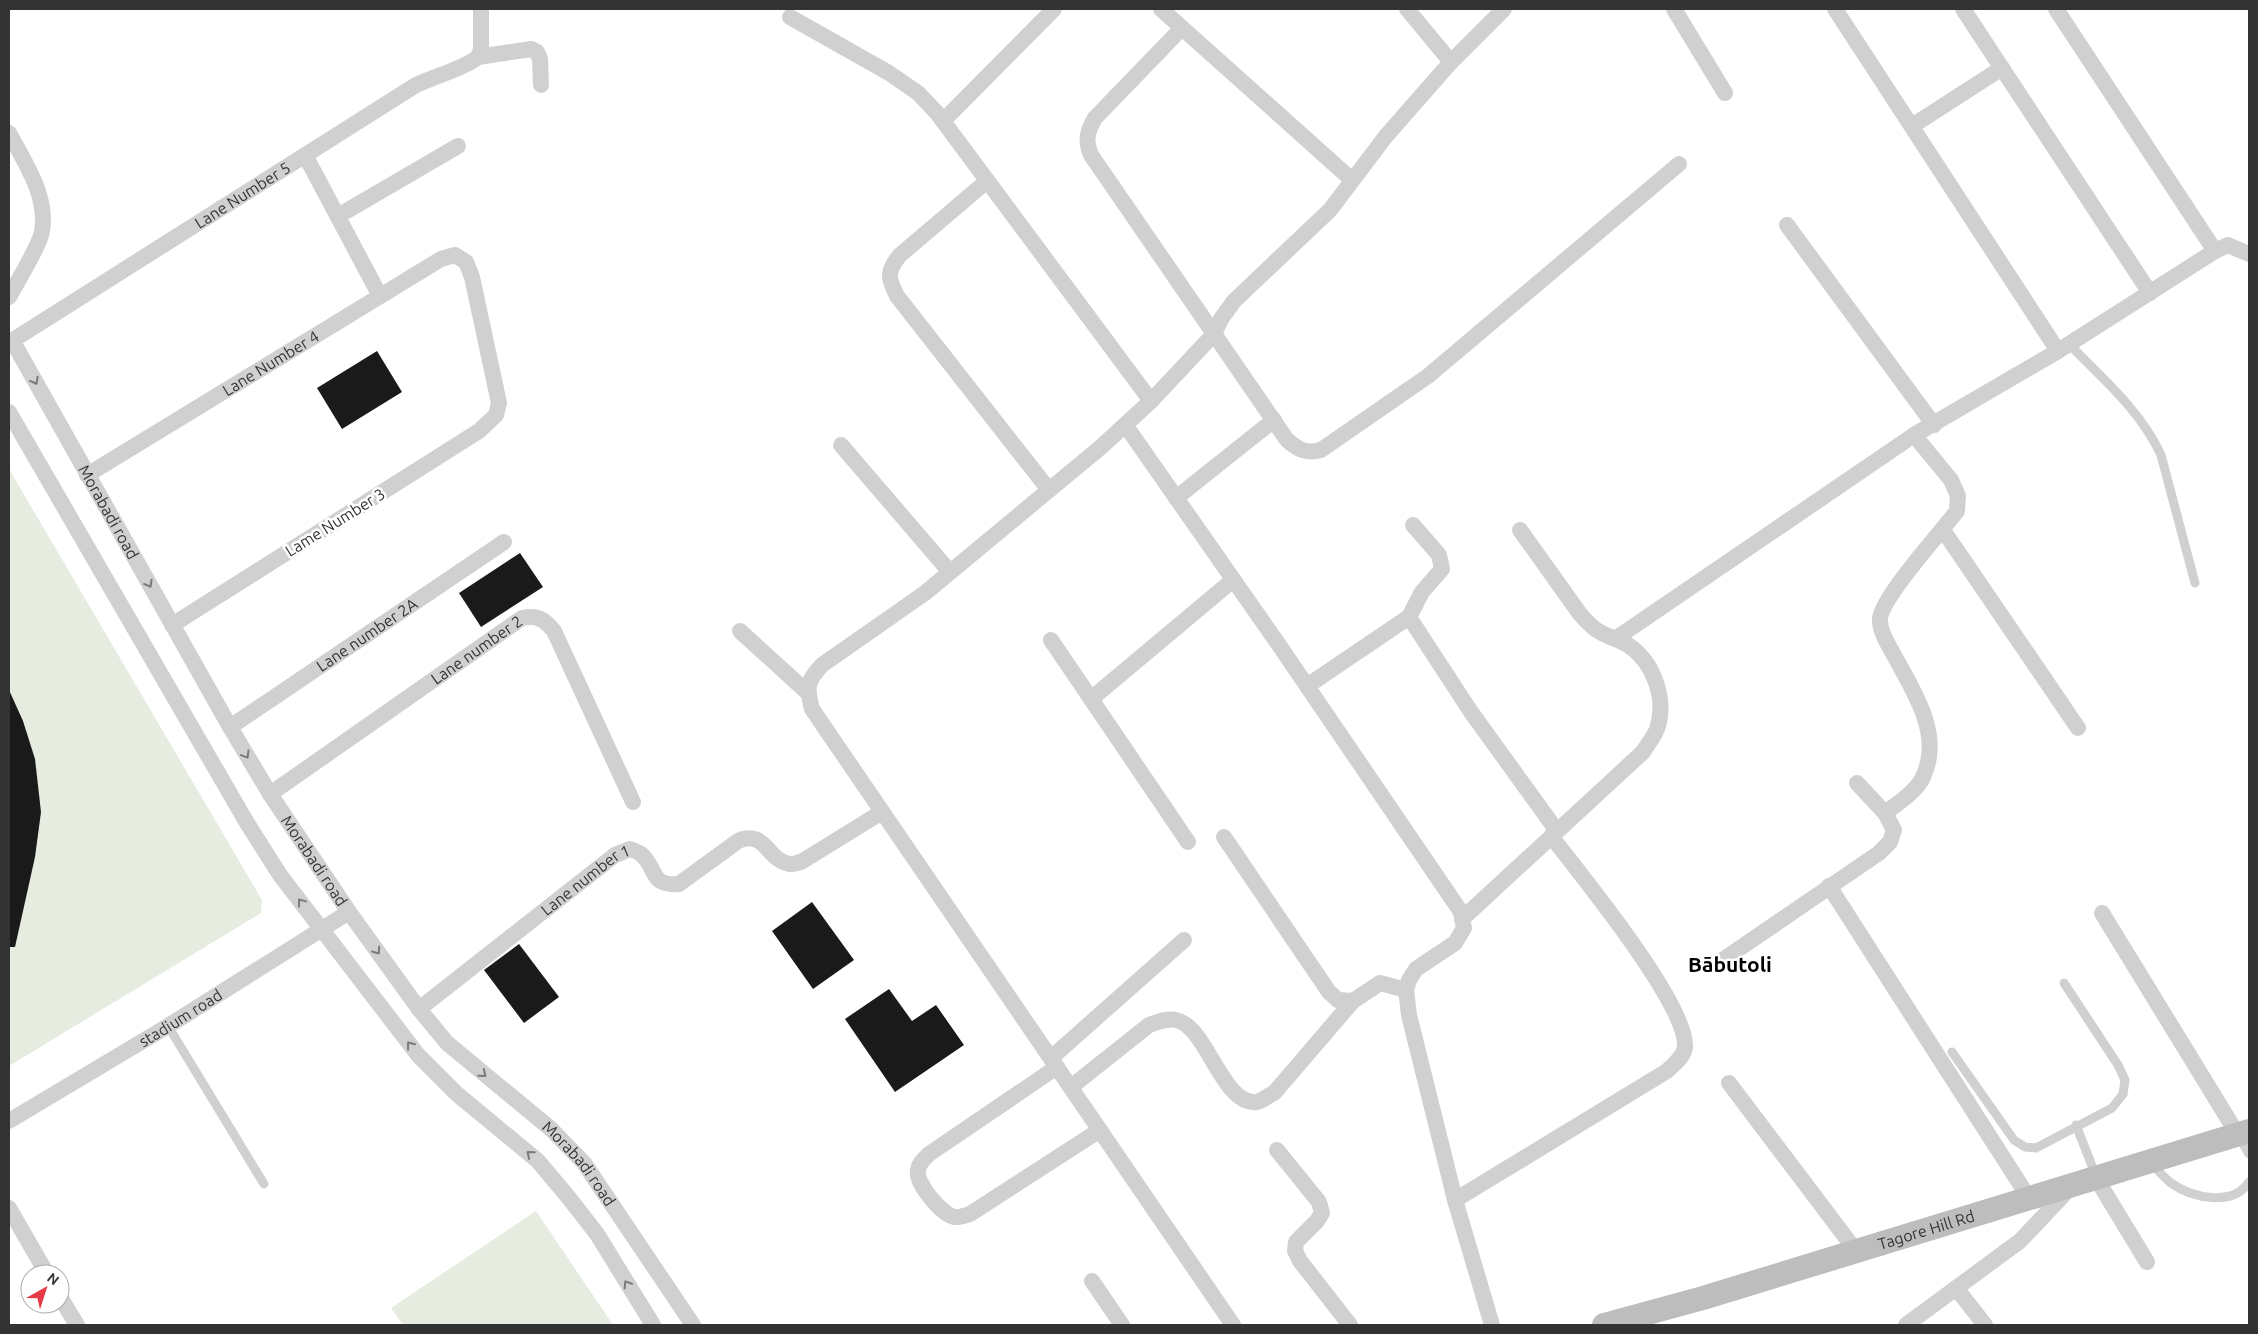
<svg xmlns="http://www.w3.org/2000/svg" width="2258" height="1334" viewBox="0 0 2258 1334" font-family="Ubuntu,sans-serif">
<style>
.green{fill:#e6ecdf}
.building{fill:#1a1a1a}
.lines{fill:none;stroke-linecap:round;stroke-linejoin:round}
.service{stroke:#d0d0d0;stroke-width:9}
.minor{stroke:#d0d0d0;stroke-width:16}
.secondary{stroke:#bdbdbd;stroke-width:24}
.oneway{stroke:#7a7a7a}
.labels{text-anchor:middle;stroke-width:5;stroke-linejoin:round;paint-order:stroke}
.street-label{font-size:16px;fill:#333;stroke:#fff}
.district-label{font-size:21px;font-weight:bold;fill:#000;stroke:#fff}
</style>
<rect width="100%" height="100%" fill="#fff"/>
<g class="green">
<polygon points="9,469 262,900 261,913 9,1066"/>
<polygon points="536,1211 613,1325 403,1325 391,1308"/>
</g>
<g class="building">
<polygon points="377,351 402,392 342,429 317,388"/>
<polygon points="520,553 543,587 481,627 459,593"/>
<polygon points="9,690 23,721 35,759 41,812 35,857 15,947 9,947"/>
<polygon points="812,902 854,960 813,989 772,931"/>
<polygon points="519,944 559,997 524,1023 484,970"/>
<polygon points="889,989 912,1021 936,1005 964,1045 895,1092 845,1019"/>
</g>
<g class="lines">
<g class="service">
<path d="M 2069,344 C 2102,378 2141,411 2161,455 L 2195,583"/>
<polyline points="168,1026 264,1184"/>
<polyline points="1952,1052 2014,1140 2025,1147 2036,1148 2112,1108 2123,1094 2125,1080 2118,1065 2064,983"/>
<polyline points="2076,1125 2096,1176"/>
<polyline points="2238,1135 2249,1154"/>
<path d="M 2152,1164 C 2158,1170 2164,1178 2171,1183 C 2192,1198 2233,1207 2249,1182"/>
</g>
<g class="minor">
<polyline points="1161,9 1352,180"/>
<polyline points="1407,9 1451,62"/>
<polyline points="1674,9 1725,93"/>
<polyline points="1835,9 2058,351 2215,251 2228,245 2249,254"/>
<polyline points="1963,9 2150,293"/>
<polyline points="2056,9 2215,251"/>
<polyline points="790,17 889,73 918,93 937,113 1151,401"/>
<path d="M 1182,28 L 1095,118 C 1087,132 1085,140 1091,155 L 1287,440 C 1299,450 1306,454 1321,450 L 1428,376 L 1679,164"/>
<polyline points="478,57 481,50 481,9"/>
<polyline points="943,121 1054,9"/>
<polyline points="1912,126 2002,68"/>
<path d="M 9,133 C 25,163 48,196 42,231 C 41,243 16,284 9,297"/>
<polyline points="305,155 380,296"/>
<path d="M 987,181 L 900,255 C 886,272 888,278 897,296 L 1049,490"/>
<polyline points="338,216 458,146"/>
<polyline points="1787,225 1934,425"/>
<path id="s1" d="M 9,340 L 17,349 L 230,727 L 270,794 L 349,912 L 419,1009 L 447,1043 L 551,1129 L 584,1163 L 693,1325"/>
<path id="s2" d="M 10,342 L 416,85 C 433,77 465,68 478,57 L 531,49 L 537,52 L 540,59 L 541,85"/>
<polyline points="9,412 247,823 280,875 418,1055 457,1094 538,1161 569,1198 597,1234 653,1325"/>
<polyline points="1126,426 1279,645 1461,912 1464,928 1455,943 1416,969 1409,980 1406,990 1409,1015 1455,1200 1492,1325"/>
<polyline points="841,445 950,572"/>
<path id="s3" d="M 87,475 L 441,259 L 455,255 L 466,262 L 472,277 L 499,403 L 496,415 L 479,431 L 172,625"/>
<polyline points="1176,498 1274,420"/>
<polyline points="1943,530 2078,728"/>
<polyline points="1409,617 1422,592 1442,569 1439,555 1413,525"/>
<polyline points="740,631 807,692"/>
<polyline points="1615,639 1914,435 2058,351"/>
<polyline points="1051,640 1188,842"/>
<polyline points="1307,686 1409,617 1471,712 1557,831"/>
<polyline points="1091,699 1233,580"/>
<path id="s4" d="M 230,727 L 504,542"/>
<path id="s5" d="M 270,794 L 522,618 C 538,615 544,619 554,631 L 633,802"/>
<path d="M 1885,813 C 1898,803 1916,792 1923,777 C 1943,735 1914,692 1895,657 C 1889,646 1879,631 1880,618 C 1883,596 1941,532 1957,511 L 1958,496 L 1951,480 L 1914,435"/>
<polyline points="1224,837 1329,992 1338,1000 1353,1001 1380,983 1406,990"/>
<polyline points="1829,886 2029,1198"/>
<polyline points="2102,913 2238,1135"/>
<path d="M 1462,919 L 1643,752 C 1647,745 1654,737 1657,729 C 1667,700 1654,662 1628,645 C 1619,640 1609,637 1600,632 C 1592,628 1586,621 1580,614 L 1520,530"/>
<polyline points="1724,959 1879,853 1890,842 1894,830 1885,813 1857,783"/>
<path id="s6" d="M 419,1009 L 615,855 L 630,849 C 633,850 638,852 641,854 C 658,869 649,886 679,884 L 738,841 C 766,829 767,861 790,864 C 793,865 798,862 801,862 L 882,812"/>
<polyline points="1051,1058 1184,940"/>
<path d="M 1057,1067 L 929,1154 C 924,1159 919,1163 918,1170 C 915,1183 942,1215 955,1217 C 959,1218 966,1215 970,1214 L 1100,1130"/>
<polyline points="1729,1083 1856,1251"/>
<path d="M 1071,1087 L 1149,1025 C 1158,1022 1167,1018 1176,1020 C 1207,1026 1222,1106 1257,1102 C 1262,1101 1269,1095 1274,1093 L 1353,1001"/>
<path id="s7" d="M 9,1121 L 168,1026 L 349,912"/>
<polyline points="1277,1150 1319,1202 1322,1213 1317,1221 1296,1242 1295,1251 1300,1261 1350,1325"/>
<polyline points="2096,1178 2147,1262"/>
<path d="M 1455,1200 L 1667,1071 C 1674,1064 1684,1057 1685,1047 C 1688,1005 1580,874 1551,836"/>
<polyline points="9,1208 47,1274"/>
<polyline points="1092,1281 1122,1325"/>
<polyline points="1956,1288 1985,1325"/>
<polyline points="60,1297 77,1325"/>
<path d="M 1233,1325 L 812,709 C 806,687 807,681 822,665 L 925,593 L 1101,447 L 1151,401 L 1214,334 L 1221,319 L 1234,301 L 1330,210 L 1386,136 L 1451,62 L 1504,9"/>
<polyline points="1906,1325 2020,1241 2072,1186"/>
</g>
<path class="secondary" id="s8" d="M 1604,1325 L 1703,1298 L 2249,1131"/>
</g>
<defs><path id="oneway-chevron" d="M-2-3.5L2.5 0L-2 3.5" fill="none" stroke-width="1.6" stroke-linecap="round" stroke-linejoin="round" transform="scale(1.25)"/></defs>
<g class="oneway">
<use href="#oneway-chevron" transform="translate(35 381) rotate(61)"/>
<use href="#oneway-chevron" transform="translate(149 584) rotate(61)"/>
<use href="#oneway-chevron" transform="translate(246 755) rotate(59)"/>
<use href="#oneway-chevron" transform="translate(301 902) rotate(-127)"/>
<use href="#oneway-chevron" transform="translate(377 951) rotate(54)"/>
<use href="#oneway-chevron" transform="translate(410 1045) rotate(-128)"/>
<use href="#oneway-chevron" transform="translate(483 1074) rotate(39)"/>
<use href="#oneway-chevron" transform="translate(530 1154) rotate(-140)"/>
<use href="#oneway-chevron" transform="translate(627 1284) rotate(-122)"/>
</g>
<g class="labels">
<g class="street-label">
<text dy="6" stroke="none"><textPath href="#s2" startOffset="275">Lane Number 5</textPath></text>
<text dy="6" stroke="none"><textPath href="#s3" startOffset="215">Lane Number 4</textPath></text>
<text dy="6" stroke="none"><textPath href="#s1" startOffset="199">Morabadi road</textPath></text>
<text transform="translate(335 522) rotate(-32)" y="6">Lame Number 3</text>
<text dy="6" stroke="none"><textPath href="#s4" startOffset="165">Lane number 2A</textPath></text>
<text dy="6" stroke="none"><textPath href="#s5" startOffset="252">Lane number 2</textPath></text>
<text dy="6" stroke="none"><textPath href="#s1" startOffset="604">Morabadi road</textPath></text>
<text dy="6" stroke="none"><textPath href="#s6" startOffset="211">Lane number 1</textPath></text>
<text dy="6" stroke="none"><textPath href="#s7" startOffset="200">stadium road</textPath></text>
<text dy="6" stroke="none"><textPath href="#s1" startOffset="1009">Morabadi road</textPath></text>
<text dy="6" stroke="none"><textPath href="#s8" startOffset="336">Tagore Hill Rd</textPath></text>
</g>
<g class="district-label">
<text x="1730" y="972">Bābutoli</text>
</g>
</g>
<rect width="2258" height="1334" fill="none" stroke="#333333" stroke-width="20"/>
<g transform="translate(45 1289) rotate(39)"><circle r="24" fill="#ffffff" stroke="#adadad"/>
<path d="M0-4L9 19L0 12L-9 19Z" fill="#e63946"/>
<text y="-8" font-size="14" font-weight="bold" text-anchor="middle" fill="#333333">N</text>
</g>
</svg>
